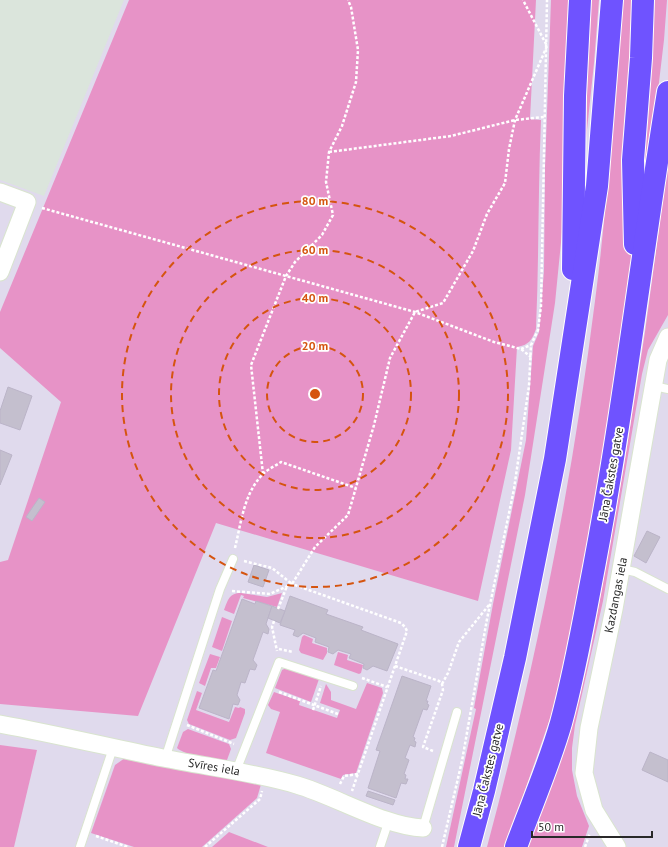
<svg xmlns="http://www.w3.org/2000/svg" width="668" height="847" viewBox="0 0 668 847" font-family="'PT Sans',sans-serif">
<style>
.industrial{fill:#dbe5dc}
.green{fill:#e793c7}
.building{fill:#c4bfce;stroke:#bbb4c8}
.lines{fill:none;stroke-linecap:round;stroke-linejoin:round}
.lane-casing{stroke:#d9e4cf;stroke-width:10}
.street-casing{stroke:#d9e4cf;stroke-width:19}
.highway-casing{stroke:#fff;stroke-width:24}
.path{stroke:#fff;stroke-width:2.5;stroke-dasharray:3 2;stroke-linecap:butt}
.lane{stroke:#fff;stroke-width:8}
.street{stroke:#fff;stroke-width:17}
.highway{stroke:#6f53ff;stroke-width:22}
.ring{fill:none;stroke:#d5540f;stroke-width:2;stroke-dasharray:7 5}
.labels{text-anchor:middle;stroke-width:3.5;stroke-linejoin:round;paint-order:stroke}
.street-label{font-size:12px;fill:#292929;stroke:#fff}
.centre{fill:#d5540f;stroke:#fff;stroke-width:2}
.ring-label{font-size:12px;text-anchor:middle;font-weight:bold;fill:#d5540f;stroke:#fff;stroke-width:3.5;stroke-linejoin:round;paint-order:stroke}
</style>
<rect width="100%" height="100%" fill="#e0daed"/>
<polygon class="industrial" points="0,0 124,0 44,196 0,180"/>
<g class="green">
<path d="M 129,0 L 536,0 L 530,119 L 541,120 C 538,189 539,259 536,329 C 532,340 529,345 517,347 L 511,450 L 478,601 L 216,523 L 138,716 L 0,704 L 0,562 L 8,560 L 61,402 L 0,348 L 0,312 Z"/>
<polygon points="551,0 571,0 564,212 555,303 525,495 454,847 446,847 476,709 474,708 493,604 526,440 533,346 539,332 544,271 545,168"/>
<polygon points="590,0 599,0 594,63 585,149"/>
<path d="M 621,0 L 667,0 L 664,40 L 657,99 L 591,531 L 572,629 L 552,713 L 505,847 L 487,847 C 535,668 572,485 595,301 C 608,201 614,100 621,0 Z"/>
<polygon points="668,162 668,315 648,350 642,374 603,601 575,725 572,748 572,770 577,796 589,826 582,847 525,847 559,759 579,699 590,654 624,466 645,332"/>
<path d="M 241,593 L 267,597 L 282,593 L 277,607 L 243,598 L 244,596 L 241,595 L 234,614 L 224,610 C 228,600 229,593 241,593 Z"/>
<polygon points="222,617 232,621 222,651 212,647"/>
<polygon points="304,635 313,639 312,643 327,648 327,653 323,660 301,653 299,650 302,637"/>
<polygon points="338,652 348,655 347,660 363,665 361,673 359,674 334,665"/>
<polygon points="210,654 220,657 216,668 211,668 205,686 199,683"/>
<polygon points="289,667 319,679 311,702 275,688 282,670"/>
<polygon points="367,683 382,688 383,693 356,773 343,775 341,779 266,753 280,712 271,709 268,705 274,692 300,701 299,705 337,718 340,710 320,703 326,684 331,692 331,700 356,709"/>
<polygon points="197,691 202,693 196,710 229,722 235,707 239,708 240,707 245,709 245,713 236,738 230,740 189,724 187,720"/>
<path d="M 188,729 L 229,744 L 231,749 L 227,760 C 218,762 182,754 177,748 L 183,732 Z"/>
<polygon points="0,745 37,750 14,847 0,847"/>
<polygon points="125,758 262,781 257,798 202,847 134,847 91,833 115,765"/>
<polygon points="229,832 268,847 212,847"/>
</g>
<g class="building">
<polygon points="8,387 32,396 20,430 0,423 0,411"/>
<polygon points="0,450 12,455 0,485"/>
<polygon points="39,498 45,502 32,521 26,517"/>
<polygon points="647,531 660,537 646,563 634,556"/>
<polygon points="254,565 269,570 263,587 248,582"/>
<polygon points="290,596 328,610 326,614 363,627 361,630 398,644 387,671 373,666 367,670 363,668 364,664 349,658 351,654 338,650 333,654 328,652 329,647 315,642 316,638 303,633 298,637 293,635 295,630 280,625"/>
<polygon points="242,599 255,604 256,601 272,606 266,624 269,629 268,634 263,632 253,660 257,665 255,670 250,669 245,683 241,682 237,695 240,700 238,705 233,704 229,719 199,708 213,670 216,671"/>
<polygon points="272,606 285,611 280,623 268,618"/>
<polygon points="402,676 431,686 426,701 428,701 427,704 429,705 427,710 423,709 413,737 415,738 414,741 416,742 415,747 410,745 405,758 409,760 404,774 406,775 405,779 408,779 406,784 401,783 396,798 368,788 380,751 376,750"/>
<polygon points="650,752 668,760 668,782 642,770"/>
<polygon points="368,791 395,800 393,805 366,796"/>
</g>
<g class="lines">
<defs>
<g id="lane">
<polyline points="654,386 668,389"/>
<polyline points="622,569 635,572 668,589"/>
<polyline points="165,759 220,589 233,559"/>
<polyline points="236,771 279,662 353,686"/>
<polyline points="423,828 457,712"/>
<polyline points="80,847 113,748"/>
<polyline points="380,847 389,820"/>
</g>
<g id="street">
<polyline points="0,192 27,202 0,272"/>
<path d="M 0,724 C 55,734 109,747 163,758 C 208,767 253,772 297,785 C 335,796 386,827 423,828"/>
<polyline points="617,847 594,810 584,773 589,728 614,609 658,360 668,337"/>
</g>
<g id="highway">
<polyline points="635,244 633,160 641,58 643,0"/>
<polyline points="573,269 575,96 580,0"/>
<polyline points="469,847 484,791 515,658 555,459 597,186 612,0"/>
<path d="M 516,847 C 531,806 549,765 561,723 C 575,672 584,619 594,567 C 624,409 642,250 668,92"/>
</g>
</defs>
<use href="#lane" class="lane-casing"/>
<use href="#street" class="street-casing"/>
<use href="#highway" class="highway-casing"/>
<g class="path">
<polyline points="329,152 451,136 515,120 544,117"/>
<polyline points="42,208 415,312 494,342 521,349 531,357"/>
<polyline points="521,349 531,345"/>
<polyline points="263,474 251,365 286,276 295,262 322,235 333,215 326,182 329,152 342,126 356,82 358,50 351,7 348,0"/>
<path d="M 235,548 C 241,523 244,493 263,474 C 268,469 275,466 281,462 L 356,488"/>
<polyline points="244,561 272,568 292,584 315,547 348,515 374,425 390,358 415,312 443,303 473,251 487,214 505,183 509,149 515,120 547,46 523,0"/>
<polyline points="232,591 270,594 292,584 401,623 405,627 407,631 352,791"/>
<polyline points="278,609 287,586"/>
<polyline points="274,621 272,627 277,651"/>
<polyline points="279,649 293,652"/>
<polyline points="395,666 439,681 442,684 443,690 423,747 433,751"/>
<polyline points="362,678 387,687"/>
<polyline points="442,684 448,673 459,642 489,605"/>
<polyline points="279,692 338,714"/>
<polyline points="313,710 321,686"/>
<polyline points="187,725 234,744"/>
<polyline points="340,784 344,776 358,774"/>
<polyline points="96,836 128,847"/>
<polyline points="205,847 260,799 262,791"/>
<polyline points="442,847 462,761 487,619 514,489 529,386 531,345 538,330 541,306 547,0"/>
<polyline points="585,847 590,833"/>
</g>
<use href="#lane" class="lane"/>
<use href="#street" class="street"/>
<use href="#highway" class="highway"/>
</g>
<g class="ring">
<circle cx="315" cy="394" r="48"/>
<circle cx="315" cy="394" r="96"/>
<circle cx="315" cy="394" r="144"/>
<circle cx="315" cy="394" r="193"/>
</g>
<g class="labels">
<g class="street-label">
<text transform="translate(611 474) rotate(-80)" y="4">Jāņa Čakstes gatve</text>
<text transform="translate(616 595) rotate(-79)" y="4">Kazdangas iela</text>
<text transform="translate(214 767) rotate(10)" y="4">Svīres iela</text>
<text transform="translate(488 770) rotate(-76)" y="4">Jāņa Čakstes gatve</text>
</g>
</g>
<circle cx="315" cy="394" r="6" class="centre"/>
<g class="ring-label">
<text x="315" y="205">80 m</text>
<text x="315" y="254">60 m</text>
<text x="315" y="302">40 m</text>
<text x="315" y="350">20 m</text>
</g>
<path d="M532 831v6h120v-6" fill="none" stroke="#292929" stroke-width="2"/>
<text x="538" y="831" font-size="12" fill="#292929" stroke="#ffffff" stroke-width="3" paint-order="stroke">50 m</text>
</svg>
